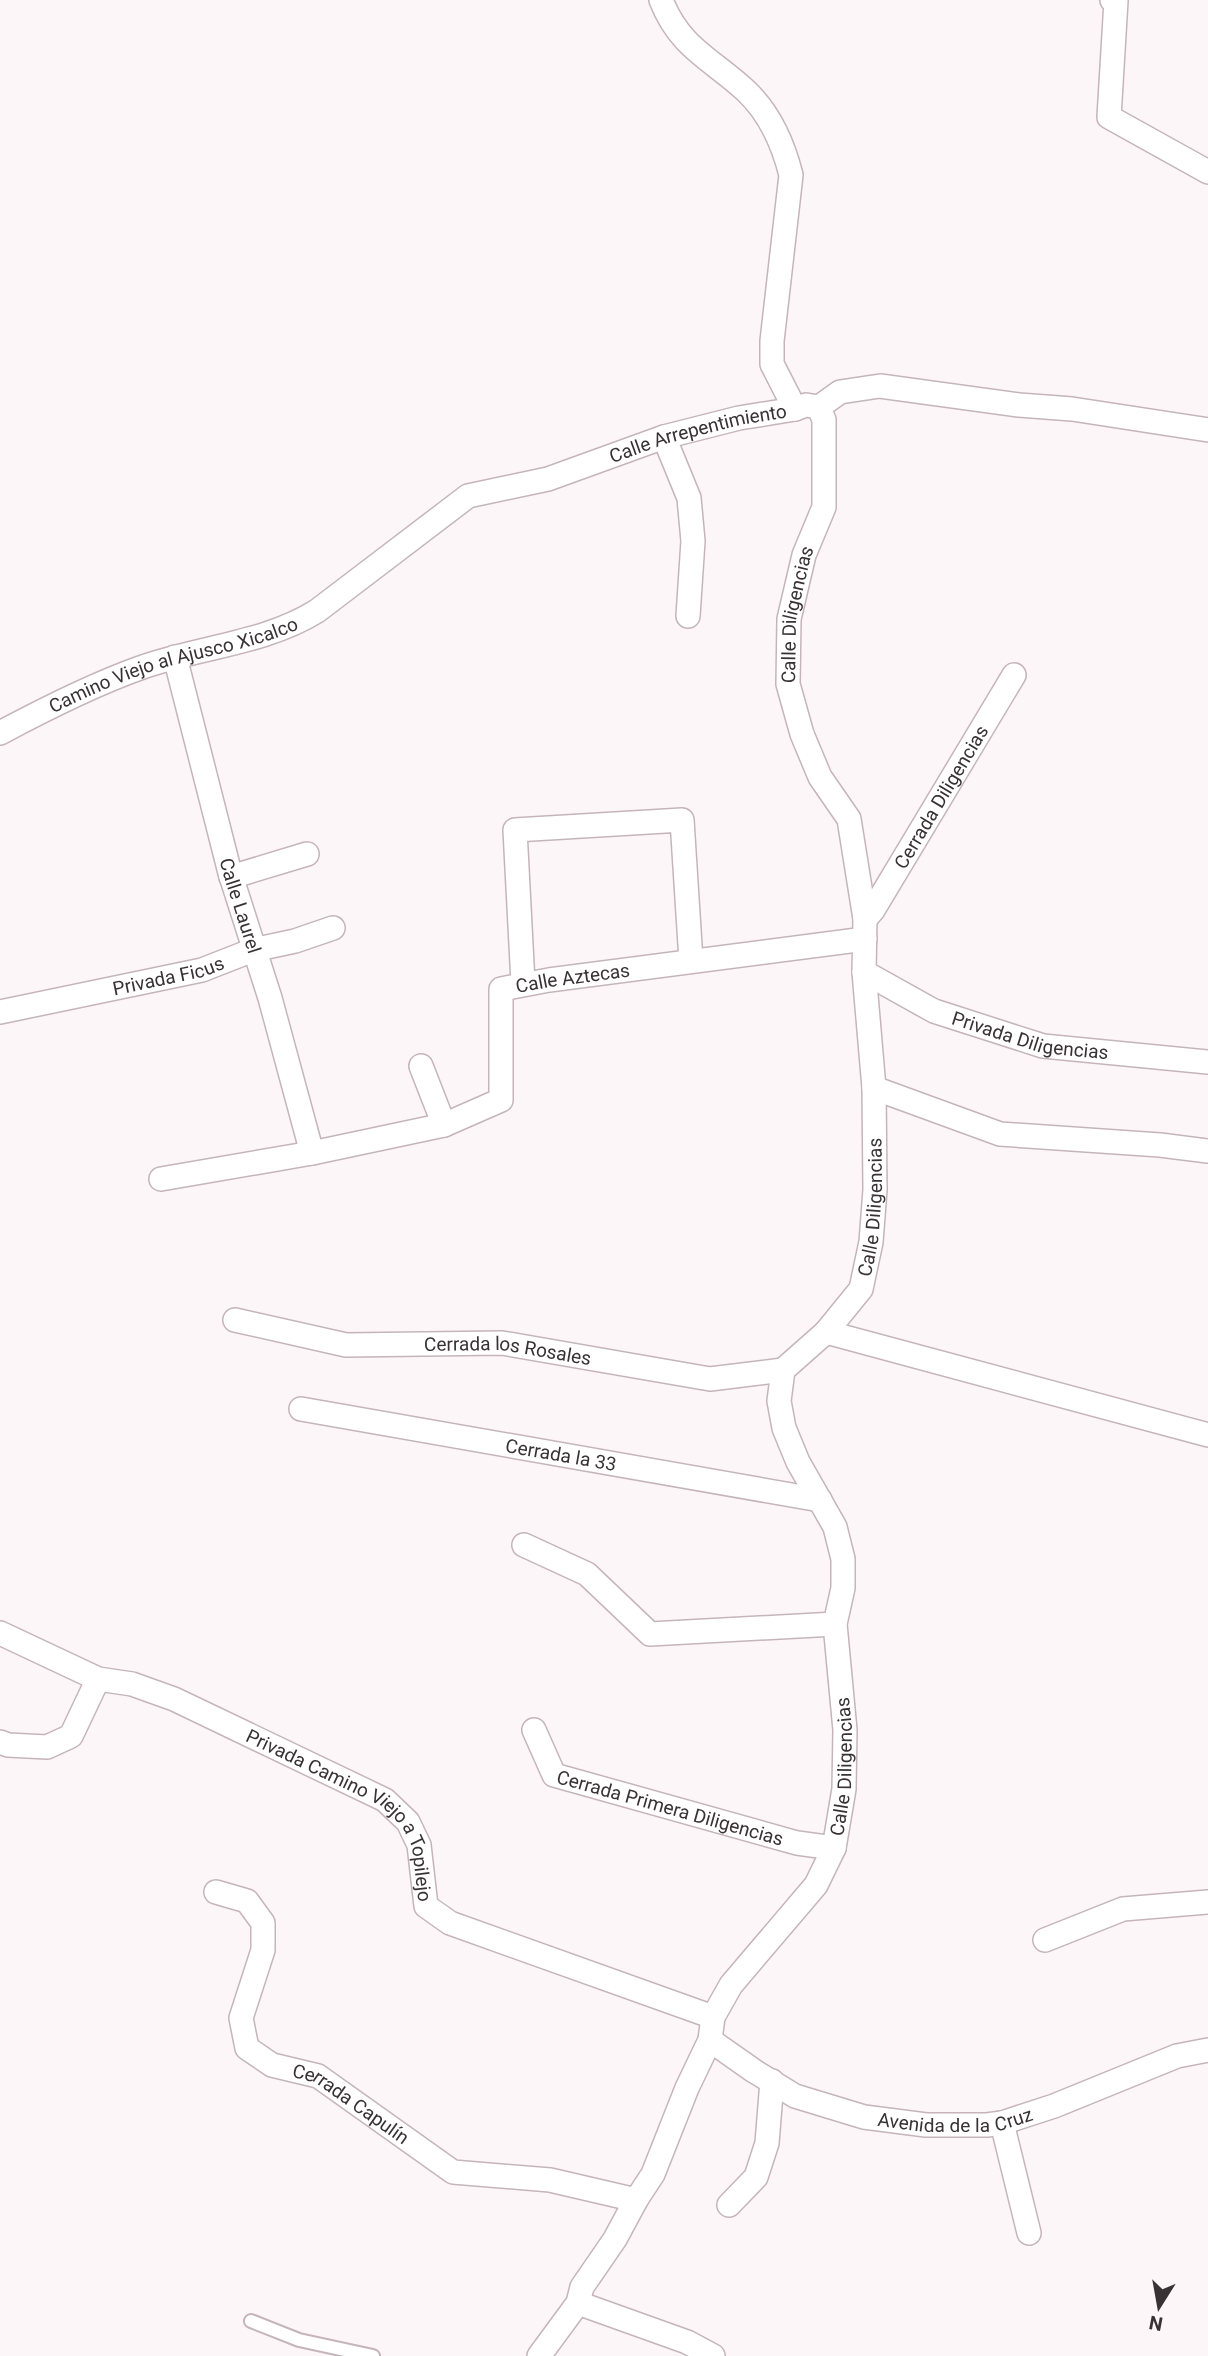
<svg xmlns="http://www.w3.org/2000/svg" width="1208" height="2356" viewBox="0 0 1208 2356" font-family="Roboto,sans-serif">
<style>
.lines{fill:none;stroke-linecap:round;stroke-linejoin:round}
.lane-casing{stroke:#c5b5bb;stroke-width:16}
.street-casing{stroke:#c5b5bb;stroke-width:26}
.lane{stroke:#fff;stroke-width:12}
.street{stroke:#fff;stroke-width:23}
.labels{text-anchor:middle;stroke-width:7;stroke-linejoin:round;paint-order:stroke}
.street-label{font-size:19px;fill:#383234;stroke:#fdf6f9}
</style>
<rect width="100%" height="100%" fill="#fdf6f9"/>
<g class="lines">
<defs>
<polyline id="lane" points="251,2321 299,2340 373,2356"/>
<g id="street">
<path d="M 661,0 C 680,48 710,58 745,90 C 770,113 783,143 791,175 L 772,341 L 772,364 L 795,409"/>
<polyline points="1112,0 1116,1 1109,117 1208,172"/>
<polyline points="664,437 689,498 693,541 688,616"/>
<path id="s1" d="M 175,657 L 230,873 L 270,998 L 312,1153"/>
<path id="s2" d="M 0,733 C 45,709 92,685 140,668 C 198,647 264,644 317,611 L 468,496 L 548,479 L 664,437 L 739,418 L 795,409 L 806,405 L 819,407 L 840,392 L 880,386 L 1019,405 L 1072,409 L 1208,430"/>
<polyline points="231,877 307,854"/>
<path id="s3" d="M 865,919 L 873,910 L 1014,675"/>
<path id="s4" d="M 864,972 L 934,1011 L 1043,1046 L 1208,1062"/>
<polyline points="523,983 515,830 682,820 691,961"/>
<path id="s5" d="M 0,1012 L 202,970 L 253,950 L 295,941 L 333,928"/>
<polyline points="421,1066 444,1125"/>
<polyline points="874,1088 1000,1134 1160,1145 1208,1151"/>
<path id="s6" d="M 161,1179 L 312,1153 L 444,1125 L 501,1100 L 501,989 L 549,980 L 865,939"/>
<path id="s7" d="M 235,1320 L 346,1345 L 502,1343 L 710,1379 L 783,1370"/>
<polyline points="826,1332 1208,1435"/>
<path id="s8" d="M 301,1409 L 820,1500"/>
<polyline points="524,1545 587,1574 650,1634 835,1624"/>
<path id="s9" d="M 0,1633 L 98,1679 L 132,1684 L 174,1699 L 385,1800 L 408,1822 L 419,1845 L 426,1906 L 450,1923 L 713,2017"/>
<path id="s10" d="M 534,1730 L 554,1775 L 797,1843 L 834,1848"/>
<polyline points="0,1742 8,1745 47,1747 71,1736 98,1679"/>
<path id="s11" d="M 216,1892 L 247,1901 L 263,1923 L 263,1950 L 241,2018 L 247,2048 L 272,2065 L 318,2076 L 453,2172 L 550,2180 L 636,2200"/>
<polyline points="1045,1940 1123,1909 1208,1902"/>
<path id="s12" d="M 710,2040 L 754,2071 L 795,2096 L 864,2117 L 926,2125 L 987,2125 L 1002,2123 L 1054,2106 L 1177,2056 L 1208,2050"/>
<polyline points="1002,2123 1029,2233"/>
<polyline points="729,2205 756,2177 767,2143 772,2081"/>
<polyline points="578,2303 687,2342 713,2356"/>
<path id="s13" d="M 539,2356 L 578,2303 L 582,2287 L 615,2239 L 636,2200 L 653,2174 L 687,2088 L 710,2040 L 713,2017 L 731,1985 L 816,1885 L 834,1848 L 844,1789 L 845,1730 L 835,1624 L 843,1588 L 843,1559 L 835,1527 L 798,1462 L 784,1428 L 779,1401 L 783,1370 L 826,1332 L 861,1289 L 871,1242 L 875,1190 L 874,1088 L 864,972 L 865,919 L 849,819 L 820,777 L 802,734 L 788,684 L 789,619 L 804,555 L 824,507 L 824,420 L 819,407"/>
</g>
</defs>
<use href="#lane" class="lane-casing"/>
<use href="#street" class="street-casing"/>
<use href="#lane" class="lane"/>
<use href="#street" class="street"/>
</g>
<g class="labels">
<g class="street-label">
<text dy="7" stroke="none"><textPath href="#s2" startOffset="770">Calle Arrepentimiento</textPath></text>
<text dy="7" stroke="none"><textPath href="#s13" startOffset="1894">Calle Diligencias</textPath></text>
<text dy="7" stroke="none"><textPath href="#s2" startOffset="187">Camino Viejo al Ajusco Xicalco</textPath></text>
<text dy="7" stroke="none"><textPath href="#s3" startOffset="144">Cerrada Diligencias</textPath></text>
<text dy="7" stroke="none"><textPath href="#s1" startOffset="257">Calle Laurel</textPath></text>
<text dy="7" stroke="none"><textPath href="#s5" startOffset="172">Privada Ficus</textPath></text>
<text dy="7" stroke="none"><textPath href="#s6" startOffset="534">Calle Aztecas</textPath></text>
<text dy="7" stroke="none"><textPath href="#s4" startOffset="180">Privada Diligencias</textPath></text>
<text dy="7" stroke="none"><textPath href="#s13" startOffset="1284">Calle Diligencias</textPath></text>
<text dy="7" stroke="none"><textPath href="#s7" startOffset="276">Cerrada los Rosales</textPath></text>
<text dy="7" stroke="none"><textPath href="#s8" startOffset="264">Cerrada la 33</textPath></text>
<text dy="7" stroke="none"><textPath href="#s13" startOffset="676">Calle Diligencias</textPath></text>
<text dy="7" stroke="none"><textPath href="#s10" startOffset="170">Cerrada Primera Diligencias</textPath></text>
<text dy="7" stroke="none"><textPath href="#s9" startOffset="402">Privada Camino Viejo a Topilejo</textPath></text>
<text dy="7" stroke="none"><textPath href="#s11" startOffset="308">Cerrada Capulín</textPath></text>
<text dy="7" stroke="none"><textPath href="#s12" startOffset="266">Avenida de la Cruz</textPath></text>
</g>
</g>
<g transform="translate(1159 2307) rotate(191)" stroke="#fdf6f9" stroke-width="5" paint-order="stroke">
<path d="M0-5L12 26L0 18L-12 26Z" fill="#383234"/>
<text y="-10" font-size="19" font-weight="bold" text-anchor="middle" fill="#383234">N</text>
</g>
</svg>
